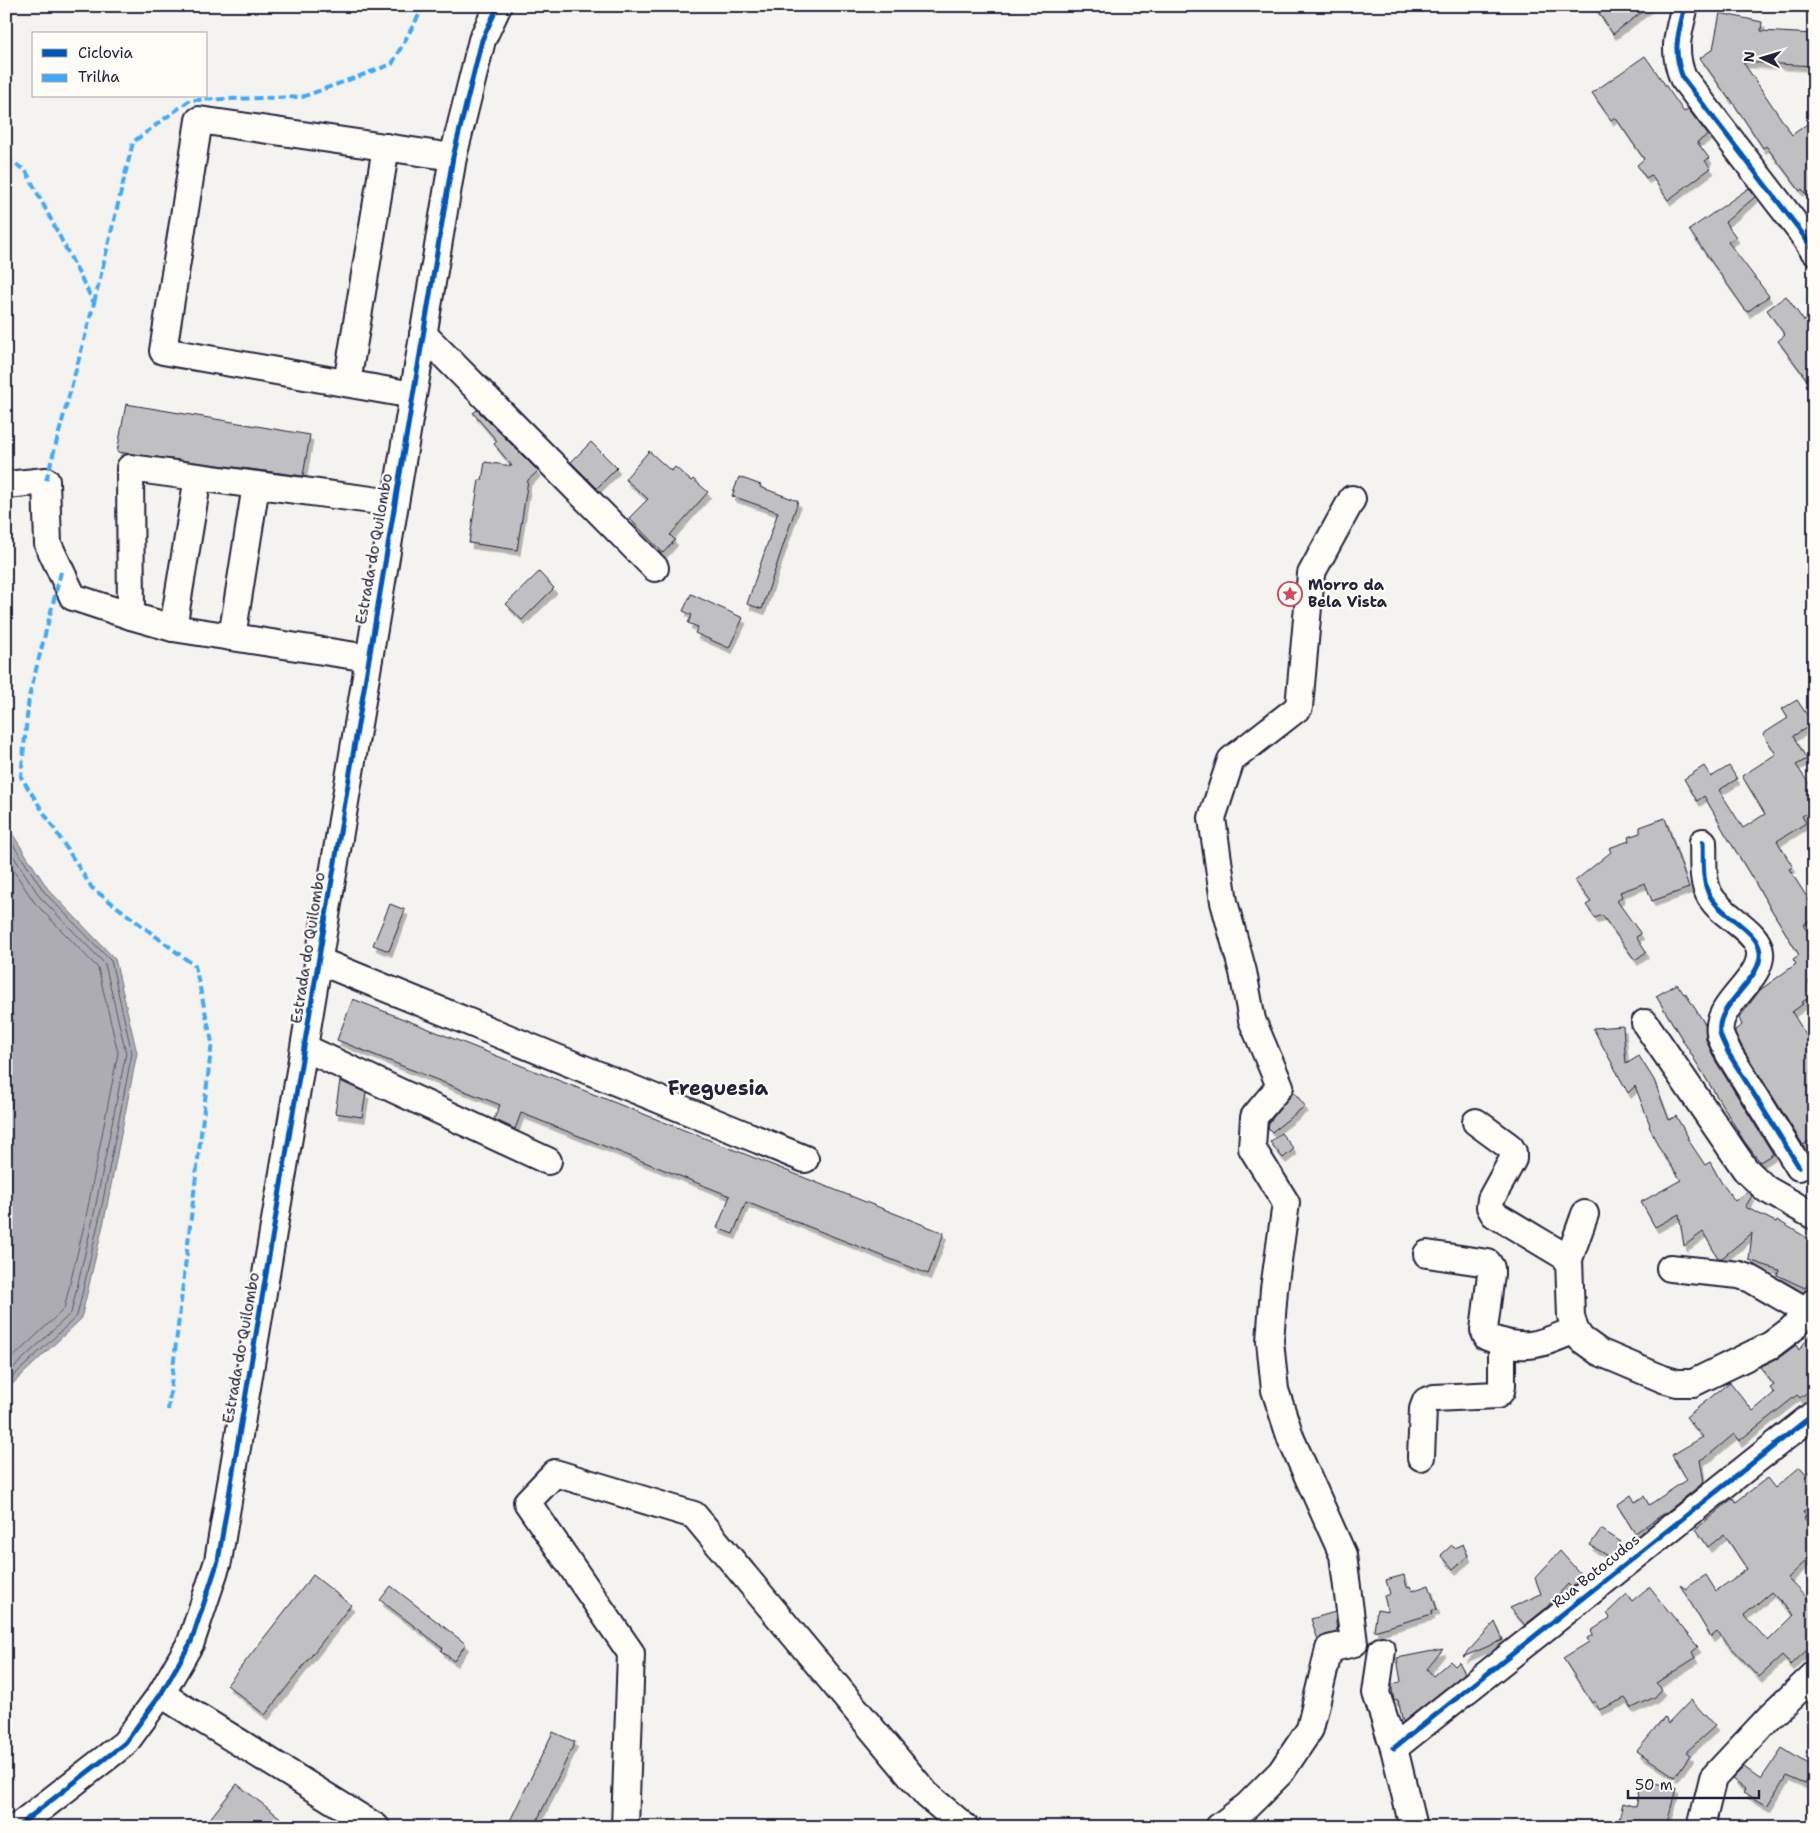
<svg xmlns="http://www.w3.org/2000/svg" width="1820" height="1833" viewBox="0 0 1820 1833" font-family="'Shantell Sans',sans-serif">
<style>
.water{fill:#acacb2;stroke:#757582}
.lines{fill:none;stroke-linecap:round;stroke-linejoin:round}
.shore{stroke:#59596b;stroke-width:1}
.building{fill:#c0bfc2;stroke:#22223b;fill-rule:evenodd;filter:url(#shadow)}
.minor-casing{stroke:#22223b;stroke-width:30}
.minor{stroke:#fdfcf7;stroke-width:26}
.quiet{stroke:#3fa9f5;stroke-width:4;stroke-dasharray:8 4;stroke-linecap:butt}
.cycleway-casing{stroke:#fdfcf7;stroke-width:8}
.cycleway{stroke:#0057b8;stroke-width:5}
.labels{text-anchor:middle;stroke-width:4.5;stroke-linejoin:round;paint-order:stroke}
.street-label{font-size:15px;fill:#22223b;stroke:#fdfcf7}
.poi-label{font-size:15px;font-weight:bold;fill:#22223b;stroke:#fdfcf7;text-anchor:start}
.district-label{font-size:20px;font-weight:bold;fill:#22223b;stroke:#fdfcf7}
</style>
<defs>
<filter id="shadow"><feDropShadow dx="3" dy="5.5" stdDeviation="0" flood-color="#0004"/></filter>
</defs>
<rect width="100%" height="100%" fill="#f4f3ef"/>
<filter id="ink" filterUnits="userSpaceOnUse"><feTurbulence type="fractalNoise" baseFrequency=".02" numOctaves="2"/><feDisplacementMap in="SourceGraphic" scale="10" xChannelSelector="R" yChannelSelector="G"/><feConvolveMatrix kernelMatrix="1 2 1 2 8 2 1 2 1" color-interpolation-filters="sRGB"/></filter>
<g filter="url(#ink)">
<polygon class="water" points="6,824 48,889 115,959 137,1053 104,1221 81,1319 6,1390"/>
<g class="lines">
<g class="shore">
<polyline points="6,834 45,893 111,961 132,1053 99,1220 77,1316 6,1383"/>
<polyline points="6,845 40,897 105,964 126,1053 93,1219 71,1313 6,1375"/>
<polyline points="6,859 34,902 98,968 118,1053 86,1217 64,1309 6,1364"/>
</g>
</g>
<g class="building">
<polygon points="1594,6 1650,6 1613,34"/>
<polygon points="1720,13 1762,22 1761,31 1814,34 1814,66 1743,62 1792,135 1814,119 1814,205 1802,189 1800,191 1766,146 1763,148 1730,98 1729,99 1700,58 1713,49"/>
<polygon points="1645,56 1684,112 1688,109 1708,135 1697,142 1709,158 1705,161 1711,168 1668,200 1651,175 1646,178 1637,165 1644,159 1615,117 1611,120 1592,93"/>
<polygon points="1749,188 1755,197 1725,222 1736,237 1728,242 1769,296 1747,312 1689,230"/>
<polygon points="1786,296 1804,321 1814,314 1814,389 1778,341 1785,335 1767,310"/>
<polygon points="126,404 310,435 303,476 117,452"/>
<polygon points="477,410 538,471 528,480 517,550 469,543 479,480 482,480 485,462 512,466 494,444 497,441 473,413"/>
<polygon points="591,442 617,468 597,488 571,462"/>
<polygon points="649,451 671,471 675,467 691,481 693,479 708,492 670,535 675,540 663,553 629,518 648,499 625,479"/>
<polygon points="739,477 761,485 760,487 798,501 762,609 747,604 778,512 732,496"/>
<polygon points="539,572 554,588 522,620 506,604"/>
<polygon points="691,594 743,618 729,648 695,633 698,627 688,623 692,615 683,611"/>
<polygon points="1797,700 1813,724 1793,736 1807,759 1796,765 1814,791 1814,809 1802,816 1806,823 1777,841 1793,867 1789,869 1814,908 1814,917 1803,925 1814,942 1814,980 1813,979 1808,982 1814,991 1814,994 1801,1003 1803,1004 1792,1012 1814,1048 1814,1138 1803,1145 1742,1047 1735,1032 1735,1030 1742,1025 1739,1018 1760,990 1796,964 1793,959 1799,955 1720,825 1721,825 1704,796 1697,801 1684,779 1704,766 1711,777 1729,766 1737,779 1719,790 1743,828 1765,814 1742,776 1776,754 1763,734 1788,718 1782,709"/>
<polygon points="1665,818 1689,888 1652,901 1645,883 1620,892 1622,897 1617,901 1641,934 1636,937 1646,952 1635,960 1602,915 1595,918 1586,905 1591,902 1575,881 1611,852 1609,848 1629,841 1628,837 1640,833 1640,827"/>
<polygon points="390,904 405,910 389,951 373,945"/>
<polygon points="1677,984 1684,994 1685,993 1705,1024 1706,1040 1715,1060 1773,1154 1760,1162 1744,1141 1656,996"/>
<polygon points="353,999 944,1233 928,1274 746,1202 733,1234 717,1228 730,1196 521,1113 515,1129 494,1119 500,1105 337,1040"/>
<polygon points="1623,1026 1626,1064 1639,1056 1654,1080 1669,1120 1676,1116 1688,1137 1687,1138 1705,1165 1710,1162 1721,1182 1735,1201 1748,1192 1752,1196 1745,1207 1776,1222 1777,1220 1814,1242 1814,1275 1805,1288 1777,1275 1779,1270 1749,1260 1752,1233 1722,1258 1718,1258 1703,1232 1684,1246 1679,1214 1655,1227 1641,1202 1681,1180 1659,1148 1649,1126 1650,1125 1635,1086 1628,1093 1593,1028"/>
<polygon points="340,1081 366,1093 362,1117 335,1113"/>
<polygon points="1293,1091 1305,1106 1272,1132 1268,1128 1269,1123"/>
<polygon points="1281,1133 1294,1149 1283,1158 1270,1142"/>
<polygon points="1814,1330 1814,1387 1800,1398 1797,1395 1739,1441 1734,1434 1709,1455 1700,1460 1704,1482 1668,1511 1635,1533 1617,1505 1631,1495 1635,1502 1644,1496 1649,1505 1686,1480 1672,1455 1703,1437 1686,1417 1730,1382 1753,1411 1774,1393 1770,1388 1774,1385 1760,1367 1780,1357 1796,1345 1799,1350"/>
<path d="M 1800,1467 L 1807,1475 L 1814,1468 L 1814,1503 L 1803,1512 L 1806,1516 L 1804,1518 L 1814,1530 L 1814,1553 L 1788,1578 L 1814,1605 L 1814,1643 L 1791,1665 L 1782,1656 L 1759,1677 L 1717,1632 L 1711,1637 L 1680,1585 L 1686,1589 L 1686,1588 L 1706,1575 L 1716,1591 L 1747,1569 L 1724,1534 L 1708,1547 L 1696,1529 L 1733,1498 L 1736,1502 L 1767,1478 L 1775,1488 ZM 1771,1592 L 1794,1615 L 1768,1641 L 1744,1615 Z"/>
<polygon points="1601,1529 1621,1542 1617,1545 1621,1547 1620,1549 1610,1557 1590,1545"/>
<polygon points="1463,1544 1468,1556 1453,1569 1441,1555 1452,1545 1454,1548"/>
<polygon points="1560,1551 1584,1578 1571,1588 1568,1584 1544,1610 1525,1625 1510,1608 1541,1594 1535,1578"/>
<polygon points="313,1575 351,1605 265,1715 227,1685"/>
<polygon points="1404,1575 1407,1587 1410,1586 1412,1591 1429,1585 1437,1610 1431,1611 1432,1614 1374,1631 1377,1609 1388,1611 1384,1596 1390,1594 1386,1580"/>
<polygon points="391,1586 466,1644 454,1661 441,1651 443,1648 380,1600"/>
<polygon points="1649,1587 1698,1647 1692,1652 1695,1658 1656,1683 1662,1689 1655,1697 1632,1708 1625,1698 1599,1710 1595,1701 1592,1703 1563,1658 1589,1642 1587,1638 1593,1635 1591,1631 1610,1618 1607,1613 1627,1594 1632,1601"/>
<polygon points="1335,1612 1337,1632 1325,1635 1318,1640 1311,1619"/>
<polygon points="1495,1622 1503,1640 1463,1657"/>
<polygon points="1443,1649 1427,1669 1433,1676 1450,1661 1455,1666 1459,1662 1465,1673 1403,1722 1398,1700 1394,1701 1392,1689 1392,1684 1401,1682 1397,1658"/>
<polygon points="1691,1700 1715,1726 1686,1752 1690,1755 1675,1777 1637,1751 1665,1717 1668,1724"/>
<polygon points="553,1732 575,1742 534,1827 507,1827"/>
<polygon points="1782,1748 1814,1768 1814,1770 1805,1784 1786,1776 1768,1806 1743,1792 1745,1789 1732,1779 1744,1767 1761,1779"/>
<polygon points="1642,1780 1676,1788 1666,1827 1617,1827 1623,1803 1636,1807"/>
<polygon points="237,1784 292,1827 218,1827 209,1820"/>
</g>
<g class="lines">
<defs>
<g id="minor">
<path d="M 1685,6 C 1678,34 1672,50 1683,78 L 1799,229 L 1814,251"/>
<polyline points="423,334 655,568"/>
<polyline points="347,383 386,147"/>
<polyline points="413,395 163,351 199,120 453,157"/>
<polyline points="6,485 46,481 48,544 73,597 131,616"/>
<polyline points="173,628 198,477"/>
<polyline points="232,637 256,485"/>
<polyline points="369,658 173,628 131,616 130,468 394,503"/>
<path d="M 1703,842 C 1704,858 1701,881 1710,896 C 1721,916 1758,930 1760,952 C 1763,980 1715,1004 1720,1033 C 1721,1040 1726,1047 1729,1054 L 1799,1167"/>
<polyline points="319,961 805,1159"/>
<polyline points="1645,1023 1745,1169 1766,1189 1814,1216"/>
<polyline points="305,1048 548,1161"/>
<polyline points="1476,1122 1510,1147 1513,1152 1513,1159 1491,1199 1490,1207 1494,1214 1569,1259"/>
<polyline points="1585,1214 1569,1259 1571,1316 1575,1330 1581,1339 1599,1352 1663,1379 1677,1383 1693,1383 1771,1345 1792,1329 1814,1302"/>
<path d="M 1427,1254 L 1488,1263 L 1491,1268 L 1491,1274 L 1484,1330 L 1487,1337 C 1525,1352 1539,1345 1575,1330"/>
<polyline points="1670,1268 1739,1275 1751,1279 1808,1312"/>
<polyline points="1421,1457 1423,1409 1426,1401 1434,1398 1497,1395 1501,1391 1502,1386 1502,1342"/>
<polyline points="1382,1650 1376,1693 1394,1748 1413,1827"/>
<polyline points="161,1694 376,1827"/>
<polyline points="1394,1748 1814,1414"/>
<polyline points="17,1827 125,1743 161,1694 191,1642 218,1561 453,157 482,40 498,6"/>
<polyline points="625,1827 631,1653 527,1502 555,1473 694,1515 927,1795 965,1827"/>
<polyline points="1219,1827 1247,1806 1281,1772 1310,1729 1329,1649 1354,1643 1343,1555 1291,1439 1275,1390 1270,1341 1274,1289 1286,1203 1252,1148 1254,1117 1280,1086 1252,1020 1243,972 1224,902 1212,818 1231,760 1299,707 1311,574 1352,499"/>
<polyline points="1701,1827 1713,1778 1770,1717 1814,1675"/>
</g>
</defs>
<use href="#minor" class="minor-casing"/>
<use href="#minor" class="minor"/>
<g class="quiet">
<polyline points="6,158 26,171 94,303 46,481"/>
<polyline points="94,303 133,142 190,100 302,97 392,64 424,6"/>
<polyline points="61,572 29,697 21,777 92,888 195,966 212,1042 168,1410"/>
</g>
<defs>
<g id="cycleway">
<path d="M 1685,6 C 1678,34 1672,50 1683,78 L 1799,229 L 1814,251"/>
<path d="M 1703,842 C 1704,858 1701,881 1710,896 C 1721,916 1758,930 1760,952 C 1763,980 1715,1004 1720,1033 C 1721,1040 1726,1047 1729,1054 L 1799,1167"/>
<polyline points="1394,1748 1814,1414"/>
<polyline points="17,1827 125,1743 161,1694 191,1642 218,1561 453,157 482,40 498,6"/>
</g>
</defs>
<use href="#cycleway" class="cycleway-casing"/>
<use href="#cycleway" class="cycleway"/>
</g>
</g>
<defs>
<symbol id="sight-ring" viewBox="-11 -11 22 22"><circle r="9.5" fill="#fdfcf7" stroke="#d1495b" stroke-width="1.5"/><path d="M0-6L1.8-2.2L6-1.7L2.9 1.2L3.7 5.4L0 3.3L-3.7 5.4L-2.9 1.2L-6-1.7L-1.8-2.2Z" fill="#d1495b"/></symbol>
</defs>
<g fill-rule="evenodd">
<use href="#sight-ring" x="1276" y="580" width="28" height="28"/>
</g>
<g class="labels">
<g class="street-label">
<text transform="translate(374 549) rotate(-80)" y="5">Estrada do Quilombo</text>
<text transform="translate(308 948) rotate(-81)" y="5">Estrada do Quilombo</text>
<text transform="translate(241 1348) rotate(-80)" y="5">Estrada do Quilombo</text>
<text transform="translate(1596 1571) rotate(-39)" y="5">Rua Botocudos</text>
</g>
<g class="poi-label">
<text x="1308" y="590">Morro da<tspan x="1308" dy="17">Bela Vista</tspan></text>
</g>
<g class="district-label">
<text x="718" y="1095">Freguesia</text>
</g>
</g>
<rect width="1820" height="1833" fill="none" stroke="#fdfcf7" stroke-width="25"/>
<rect x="12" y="12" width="1795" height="1808" fill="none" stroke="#22223b" stroke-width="2" filter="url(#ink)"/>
<rect x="32" y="32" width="175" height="65" fill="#fdfcf7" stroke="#a5a5ac"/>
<rect x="42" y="49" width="25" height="8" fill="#0057b8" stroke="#a5a5ac"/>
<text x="78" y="58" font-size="15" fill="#22223b">Ciclovia</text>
<rect x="42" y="74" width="25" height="8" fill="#3fa9f5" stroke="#a5a5ac"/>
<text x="78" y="82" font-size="15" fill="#22223b">Trilha</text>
<g transform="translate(1762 58) rotate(275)" stroke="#fdfcf7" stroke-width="4" paint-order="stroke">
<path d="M0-4L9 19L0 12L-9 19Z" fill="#22223b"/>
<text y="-8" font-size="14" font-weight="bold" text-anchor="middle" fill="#22223b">N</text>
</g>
<path d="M1628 1790v8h131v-8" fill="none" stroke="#22223b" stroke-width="2.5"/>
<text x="1635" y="1790" font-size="15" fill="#22223b" stroke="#fdfcf7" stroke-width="4" paint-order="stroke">50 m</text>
</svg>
